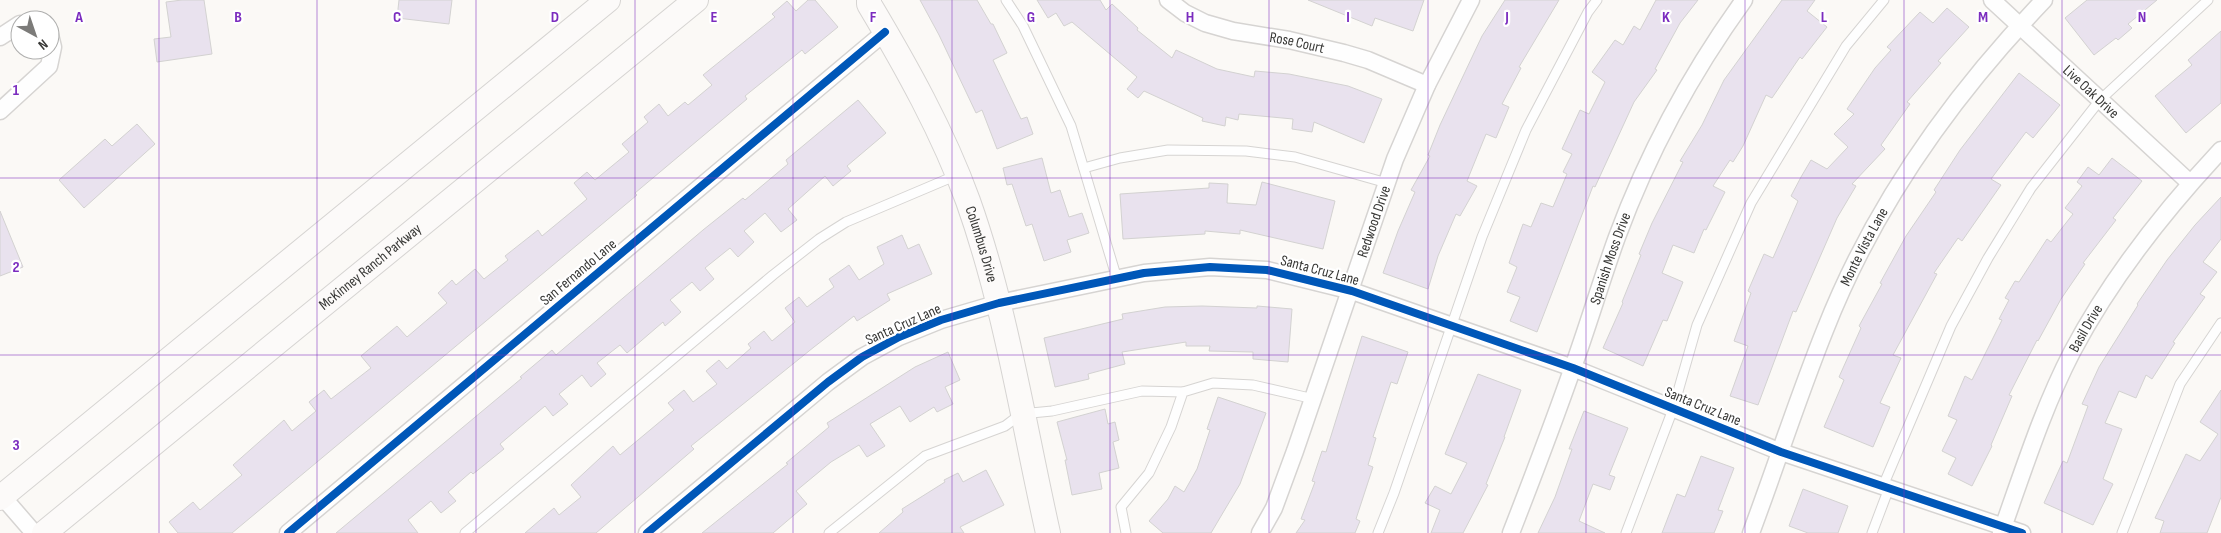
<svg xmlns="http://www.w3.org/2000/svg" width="2221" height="533" viewBox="0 0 2221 533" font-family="'Sofia Sans Condensed',sans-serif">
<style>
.building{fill:#e9e2ee;stroke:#d3d2d1}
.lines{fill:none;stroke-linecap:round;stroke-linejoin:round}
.lane-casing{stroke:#d6d4d2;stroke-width:11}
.street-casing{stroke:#d6d4d2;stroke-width:19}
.secondary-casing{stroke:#d6d4d2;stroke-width:26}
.lane{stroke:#fefefe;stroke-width:9}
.street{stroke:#fefefe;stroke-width:16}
.secondary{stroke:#fcfaf9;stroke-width:24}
.cycleway-casing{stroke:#fff;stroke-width:11}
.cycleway{stroke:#0057b8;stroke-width:8}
.grid{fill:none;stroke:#7b2cbf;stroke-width:1;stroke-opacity:0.55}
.labels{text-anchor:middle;stroke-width:4.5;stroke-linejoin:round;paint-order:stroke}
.street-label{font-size:15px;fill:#373735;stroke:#fff}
.grid-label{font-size:16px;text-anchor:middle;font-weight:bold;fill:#7b2cbf;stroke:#fff;stroke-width:4.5;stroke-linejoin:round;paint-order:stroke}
</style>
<rect width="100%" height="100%" fill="#fbf9f6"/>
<g class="building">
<polygon points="182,0 204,0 212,54 157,62 154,39 171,37 166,2"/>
<polygon points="399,0 452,0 449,24 397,18"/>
<polygon points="808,0 815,0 838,27 805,54 802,50 745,96 747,99 635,193 637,195 232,533 178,533 169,522 193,502 200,510 242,475 233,465 284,420 292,431 316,411 309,402 324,390 331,399 371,368 361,356 397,326 407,337 447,303 438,293 452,280 456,285 475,269 484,279 508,260 505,256 538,230 542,236 587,199 574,183 587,172 595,180 629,152 622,144 648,122 644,117 659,104 668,116 685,102 688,105 712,85 703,75 775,17 772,14 787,1 796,11"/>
<polygon points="920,0 977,0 991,24 993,24 1007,53 993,60 1021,119 1027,117 1033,134 997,149 982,110 976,113 939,35"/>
<polygon points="1037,0 1100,0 1106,10 1112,4 1138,28 1137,30 1172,58 1176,50 1217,69 1254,77 1255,71 1289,74 1348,86 1382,99 1364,143 1314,122 1312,132 1292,129 1293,119 1239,114 1238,120 1226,117 1225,126 1202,121 1203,118 1144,91 1138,98 1127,89 1137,77 1072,22 1064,26 1056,13 1048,18"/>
<polygon points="1308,0 1424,0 1413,31 1375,18 1372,26"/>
<polygon points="1505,0 1559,0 1519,67 1521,68 1502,104 1509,107 1496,138 1486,134 1467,181 1477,186 1460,216 1456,214 1438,256 1428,289 1383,273 1398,231 1415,192 1411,190 1430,156 1428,155 1440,125 1482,36"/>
<polygon points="1656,0 1698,0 1680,23 1655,69 1657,70 1634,102 1595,187 1593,186 1537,332 1510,321 1520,297 1507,292 1517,267 1509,263 1523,224 1531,227 1541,203 1553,207 1567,174 1563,172 1572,154 1562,149 1580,110 1589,114 1605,82 1592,72 1615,40 1623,45 1634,26 1640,30"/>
<polygon points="1782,0 1815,0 1807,11 1827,27 1802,59 1800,57 1772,98 1766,95 1743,146 1733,162 1730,160 1713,186 1725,192 1706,230 1704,229 1694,253 1673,245 1662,273 1683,282 1667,321 1663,320 1643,366 1603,348 1623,303 1622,302 1641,255 1639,254 1652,223 1683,162 1680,161 1702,125 1724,80"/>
<polygon points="2087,0 2157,0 2128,24 2132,28 2118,40 2116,38 2094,55 2065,18"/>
<polygon points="1947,8 1969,27 1938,61 1941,63 1907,102 1910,104 1881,145 1885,149 1852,184 1856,186 1837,218 1796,312 1793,311 1758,405 1730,396 1748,346 1734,341 1751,293 1748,291 1764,254 1773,258 1798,201 1791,196 1801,177 1811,160 1827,169 1848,147 1834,134 1854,114 1847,109 1875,68 1891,50 1887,47 1920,12 1933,23"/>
<polygon points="2221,31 2221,103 2186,133 2155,96 2192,65 2188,60"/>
<polygon points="2019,73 2060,105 2033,138 2026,132 1991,179 2001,185 1962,241 1958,238 1934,273 1937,274 1893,355 1901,358 1880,403 1890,407 1873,447 1824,427 1844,380 1839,377 1861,328 1859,326 1882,284 1880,283 1906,236 1936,192 1934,190 1960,150"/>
<polygon points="858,100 886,133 847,166 851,171 833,186 825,176 788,209 797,220 781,232 765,213 744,231 754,242 738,257 730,248 705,268 714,279 700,291 692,282 670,300 681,312 665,326 663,322 627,353 620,345 597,363 606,374 591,387 582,375 559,394 568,404 553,416 545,406 500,444 504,449 473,474 471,472 448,492 456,501 441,513 431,501 408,520 418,533 336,533 522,378 520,377 552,350 556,355 703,230 743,198 745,200 788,164 786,160"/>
<polygon points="137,124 155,144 84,208 59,180 105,139 112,146"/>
<polygon points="1042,158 1051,193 1060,190 1069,217 1082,213 1089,233 1067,240 1071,252 1044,261 1032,224 1026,226 1012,184 1007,185 1003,168"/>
<polygon points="2112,158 2142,181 2113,218 2116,220 2083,263 2085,264 2061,299 2038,341 2037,340 2009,395 2012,396 1991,445 1992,446 1972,486 1948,474 1956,458 1942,451 1957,420 1948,416 1965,376 1972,380 2002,320 1999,319 2009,300 2005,298 2015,281 2019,282 2047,239 2051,242 2073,214 2065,208 2082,186 2077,182 2088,167 2099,175"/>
<polygon points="1262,182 1335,201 1323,249 1240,230 1240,234 1205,231 1205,234 1123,239 1120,194 1209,188 1209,183 1228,184 1227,203 1256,205"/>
<polygon points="2221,197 2221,239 2203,262 2217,272 2200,294 2205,297 2173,342 2175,343 2152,379 2146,375 2136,398 2119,391 2105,423 2122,429 2103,479 2113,484 2093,525 2044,503 2063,461 2067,463 2088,406 2082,404 2099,367 2138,305 2137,304 2167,260 2195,225"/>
<polygon points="0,211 23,267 0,276"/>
<polygon points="902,235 908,249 919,244 932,274 887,294 890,300 857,321 854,316 814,347 691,446 694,449 596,533 525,533 554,508 559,515 581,497 571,485 613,446 620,455 674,410 668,403 684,390 693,402 717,384 706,371 719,360 727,369 751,348 748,344 764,331 772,341 795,322 785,308 799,297 807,307 834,287 829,279 849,265 859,280 884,264 877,247"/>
<polygon points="1202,306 1257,308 1257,306 1292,309 1288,362 1253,359 1253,352 1209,351 1210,346 1186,346 1186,342 1122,352 1125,364 1088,374 1089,379 1055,387 1044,338 1123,319 1122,314 1165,307"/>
<polygon points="1362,336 1408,352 1397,384 1391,382 1373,437 1376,438 1368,465 1373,467 1356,519 1360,521 1355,533 1296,533 1305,520 1301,519 1315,482 1312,481 1322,451 1326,452"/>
<polygon points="948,352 960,380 945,387 953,404 937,412 934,407 910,422 900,406 870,424 885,446 867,457 859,445 831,462 796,491 807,504 773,533 702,533 788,464 786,463 829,427 827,423 915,367"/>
<polygon points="1478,374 1521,390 1504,437 1505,437 1486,484 1488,485 1463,533 1431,533 1440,510 1425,503 1435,486 1451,494 1467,463 1445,454"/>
<polygon points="2221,390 2221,497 2207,533 2160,533 2164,521 2155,518 2186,454 2200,461 2218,434 2200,422"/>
<polygon points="1218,397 1266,413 1240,484 1211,533 1163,533 1149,521 1168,499 1175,486 1184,492 1197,469 1210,430 1207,429"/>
<polygon points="1105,409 1108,424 1115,422 1119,440 1113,442 1119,468 1099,473 1102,489 1072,495 1065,460 1067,460 1057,422"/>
<polygon points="1584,411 1628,428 1609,475 1615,477 1610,490 1593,484 1579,521 1605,533 1538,533 1555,497 1572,449 1569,449"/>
<polygon points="1701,456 1734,468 1718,510 1723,511 1714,533 1662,533 1677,494 1685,497"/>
<polygon points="986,470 1004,505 960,527 964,533 879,533 903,512 902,509 945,482 944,480 958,473 963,482"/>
<polygon points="1803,489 1848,506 1838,533 1808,533 1789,526"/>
</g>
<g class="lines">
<defs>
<g id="lane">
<polyline points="1006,0 1023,26 1071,126 1117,279"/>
<polyline points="1084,168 1120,158 1168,150 1246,151 1295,157 1387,183"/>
<polyline points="1883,486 1951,326 1988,258 2031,188 2100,100 2208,0"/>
<polyline points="465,533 773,275 819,239 846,222 957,175"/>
<polyline points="829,533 925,456 1005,426 1021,414 1052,411 1142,391 1183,392"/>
<polyline points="1126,533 1121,507 1149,473 1171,427 1183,392 1213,383 1253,385 1314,399"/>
<polyline points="1378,533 1394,493 1482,237 1526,130 1588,12 1597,0"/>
<polyline points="1626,533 1673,409 1697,325 1751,203 1846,46 1884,0"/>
<polyline points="1872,533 1889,488"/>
<polyline points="2122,533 2180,384 2221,323"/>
</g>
<g id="street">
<path id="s1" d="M 1168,0 L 1185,13 L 1205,23 L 1233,31 L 1289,40 L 1344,53 L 1368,60 L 1427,85"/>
<path id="s2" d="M 1992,0 L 2190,183"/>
<polyline points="0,37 20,24"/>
<polyline points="0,111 49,66 53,47 50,35"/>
<polyline points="2,496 34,533"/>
<polyline points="288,533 885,32"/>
<polyline points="647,533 828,382 862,357 899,337 941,320 999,303 1144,273 1210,267 1267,270 1352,291 1573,368 1781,452 2022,533"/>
<path id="s3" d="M 1260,533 L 1274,508 L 1295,451 L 1395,159 L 1427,85 L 1471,0"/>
<path id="s4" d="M 1511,533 C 1532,479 1553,424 1572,370 C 1588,326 1601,281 1617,237 C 1648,153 1692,72 1744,0"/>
<path id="s5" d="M 1751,533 C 1776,466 1798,397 1825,330 C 1874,205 1952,96 2044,0"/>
<path id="s6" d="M 2001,533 C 2023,472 2042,410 2072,352 C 2111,278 2164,211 2221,150"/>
</g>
<g id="secondary">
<path id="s7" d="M 869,0 L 869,4 C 906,66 943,132 968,201 C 1006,308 1023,422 1048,533"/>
<polyline points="0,498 608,0"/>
<path id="s8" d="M 44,533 L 696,0"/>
</g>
</defs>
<use href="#lane" class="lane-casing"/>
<use href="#street" class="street-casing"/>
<use href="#secondary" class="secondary-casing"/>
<use href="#lane" class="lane"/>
<use href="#street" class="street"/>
<use href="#secondary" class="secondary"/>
<defs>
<g id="cycleway">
<polyline points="288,533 885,32"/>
<polyline points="647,533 828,382 862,357 899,337 941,320 999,303 1144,273 1210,267 1267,270 1352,291 1573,368 1781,452 2022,533"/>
</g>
</defs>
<use href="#cycleway" class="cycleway-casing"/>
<use href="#cycleway" class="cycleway"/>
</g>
<path class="grid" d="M 159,0 L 159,533M 317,0 L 317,533M 476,0 L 476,533M 635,0 L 635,533M 793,0 L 793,533M 952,0 L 952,533M 1110,0 L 1110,533M 1269,0 L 1269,533M 1428,0 L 1428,533M 1586,0 L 1586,533M 1745,0 L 1745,533M 1904,0 L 1904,533M 2062,0 L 2062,533M 0,178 L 2221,178M 0,355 L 2221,355"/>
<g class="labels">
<g class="street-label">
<text dy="5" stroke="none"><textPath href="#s1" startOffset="138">Rose Court</textPath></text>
<text dy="5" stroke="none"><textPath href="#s2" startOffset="135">Live Oak Drive</textPath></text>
<text dy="5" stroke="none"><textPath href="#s3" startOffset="332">Redwood Drive</textPath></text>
<text dy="5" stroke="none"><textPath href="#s7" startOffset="270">Columbus Drive</textPath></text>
<text dy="5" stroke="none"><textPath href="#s5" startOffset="308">Monte Vista Lane</textPath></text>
<text dy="5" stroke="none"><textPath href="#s4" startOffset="292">Spanish Moss Drive</textPath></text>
<text dy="5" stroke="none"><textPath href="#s8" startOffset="421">McKinney Ranch Parkway</textPath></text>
<text transform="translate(1320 270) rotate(15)" y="5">Santa Cruz Lane</text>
<text transform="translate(578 272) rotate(-40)" y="5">San Fernando Lane</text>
<text transform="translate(903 324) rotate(-24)" y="5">Santa Cruz Lane</text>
<text dy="5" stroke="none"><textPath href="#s6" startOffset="222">Basil Drive</textPath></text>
<text transform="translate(1703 406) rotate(22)" y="5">Santa Cruz Lane</text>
</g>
</g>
<g class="grid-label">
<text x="79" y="22">A</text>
<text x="238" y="22">B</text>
<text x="397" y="22">C</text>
<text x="555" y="22">D</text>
<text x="714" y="22">E</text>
<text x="873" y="22">F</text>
<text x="1031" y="22">G</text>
<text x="1190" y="22">H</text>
<text x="1348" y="22">I</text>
<text x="1507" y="22">J</text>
<text x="1666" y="22">K</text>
<text x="1824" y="22">L</text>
<text x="1983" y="22">M</text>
<text x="2142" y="22">N</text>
<text x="16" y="95">1</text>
<text x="16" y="272">2</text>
<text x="16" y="450">3</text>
</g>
<g transform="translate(35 35) rotate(140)"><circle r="24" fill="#ffffff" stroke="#afafae"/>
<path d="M0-4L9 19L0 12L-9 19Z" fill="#7c7b79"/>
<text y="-8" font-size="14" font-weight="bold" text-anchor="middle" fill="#373735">N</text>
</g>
</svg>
